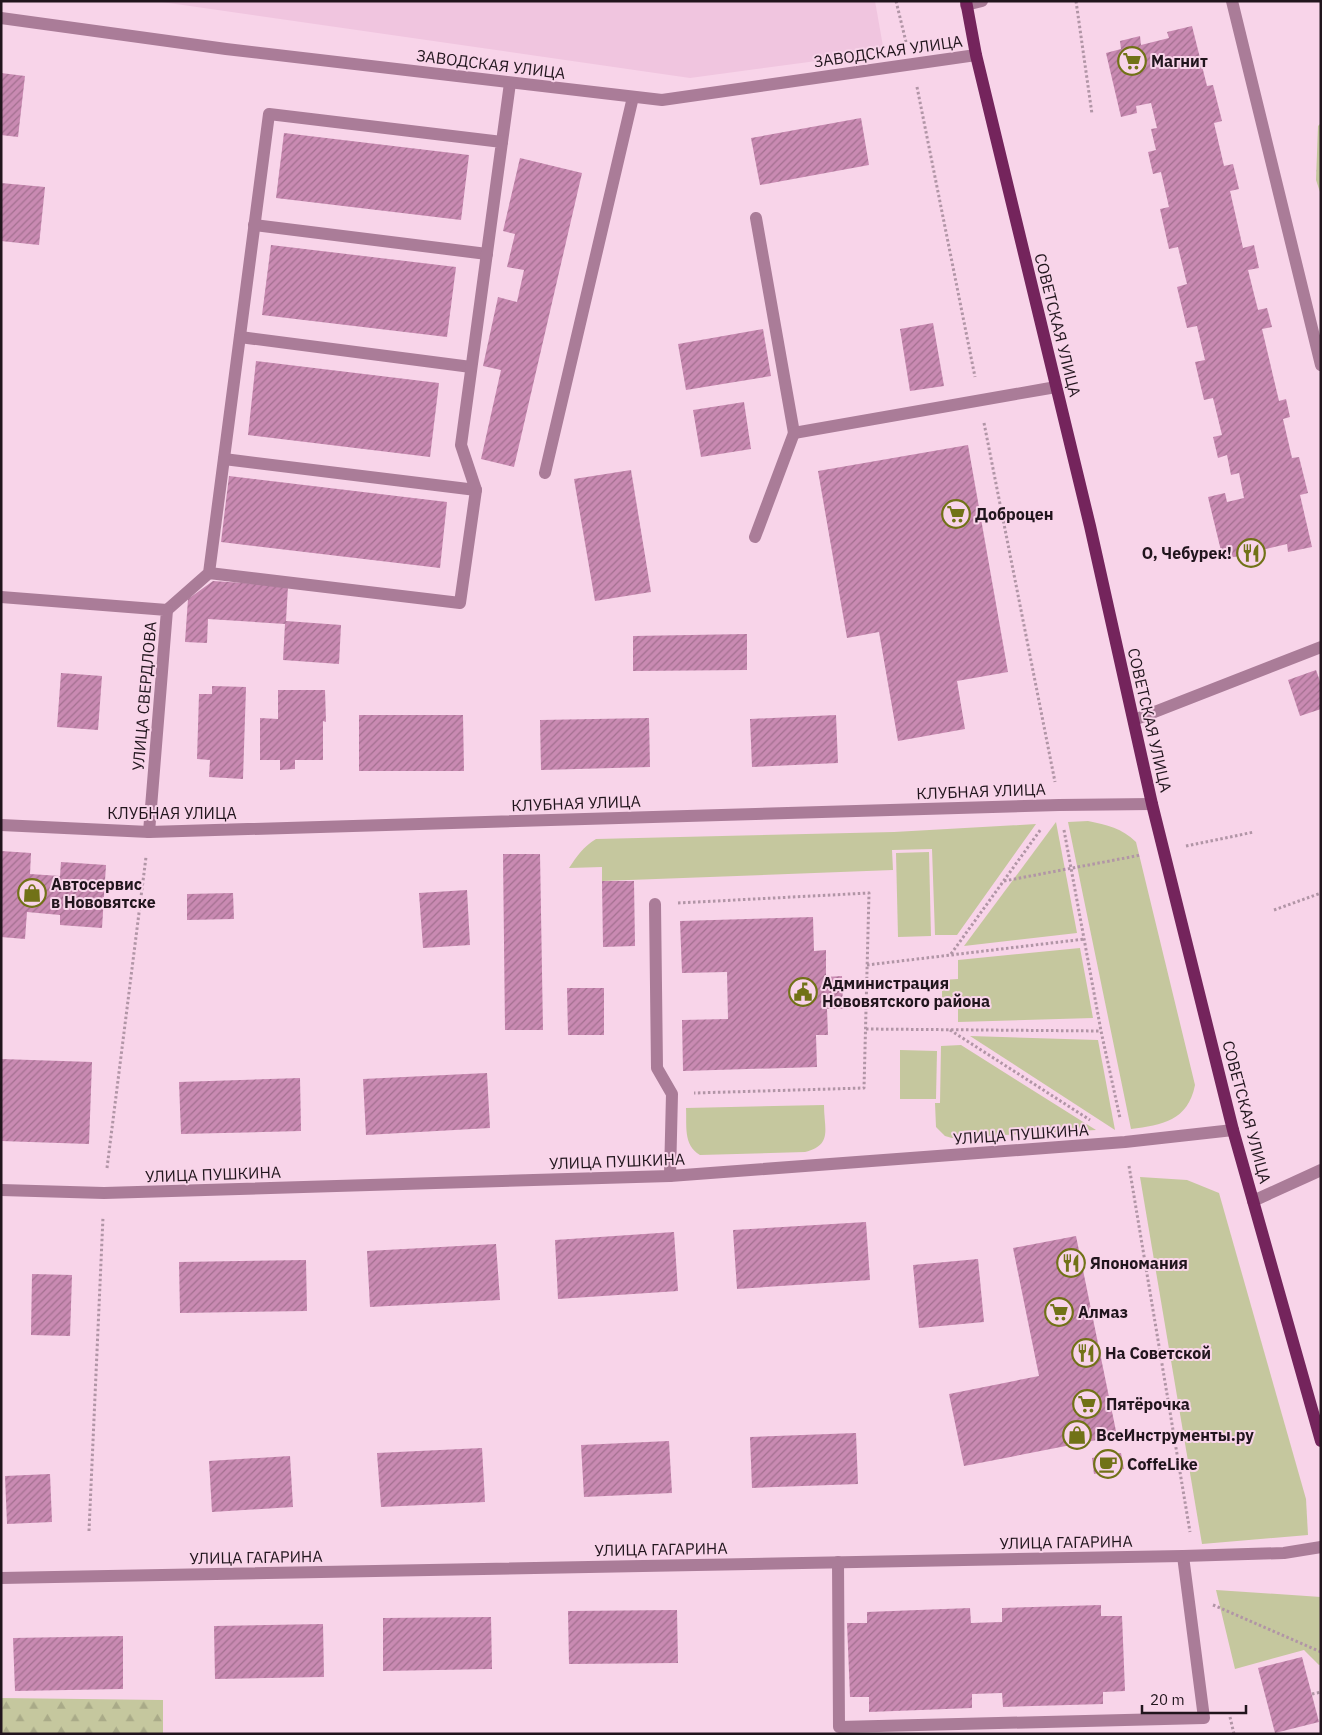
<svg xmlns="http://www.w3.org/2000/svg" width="1322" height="1735" viewBox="0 0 1322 1735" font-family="'IBM Plex Sans',sans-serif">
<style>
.built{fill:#f0c5df}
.grass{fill:#c5c79e}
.forest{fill:url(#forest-firs)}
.building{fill:url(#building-hatch)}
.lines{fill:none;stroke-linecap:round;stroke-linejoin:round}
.path{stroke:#b195a6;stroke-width:3;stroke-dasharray:2.5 2.5;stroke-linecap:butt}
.service{stroke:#aa7c98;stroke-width:12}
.minor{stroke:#aa7c98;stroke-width:12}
.primary{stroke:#74245c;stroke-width:12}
.labels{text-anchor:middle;stroke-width:4;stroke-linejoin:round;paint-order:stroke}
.street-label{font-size:16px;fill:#21151d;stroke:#f8d4e9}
.poi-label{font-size:16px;font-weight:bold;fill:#21151d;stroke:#f8d4e9;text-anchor:start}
</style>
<defs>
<pattern id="forest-firs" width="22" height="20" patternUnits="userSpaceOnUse" patternTransform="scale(1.25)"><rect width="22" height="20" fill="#c5c79e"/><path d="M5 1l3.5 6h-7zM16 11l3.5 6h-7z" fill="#a9aa88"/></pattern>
<pattern id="building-hatch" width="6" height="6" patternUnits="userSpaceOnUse" patternTransform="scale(1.25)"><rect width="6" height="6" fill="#c98ab2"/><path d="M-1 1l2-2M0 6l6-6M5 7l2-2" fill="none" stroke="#a37090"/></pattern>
</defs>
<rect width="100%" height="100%" fill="#f8d4e9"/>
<polygon class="built" points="155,1 875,1 884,52 690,78"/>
<g class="grass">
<path d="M 1088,821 C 1107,825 1122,828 1136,842 L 1195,1085 C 1188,1121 1162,1125 1131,1129 L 1068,822 Z"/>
<polygon points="1056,822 1077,933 964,946"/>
<path d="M 1036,824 L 957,935 L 935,935 L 932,849 L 892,850 L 893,870 L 602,881 L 602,867 L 569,868 C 577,856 583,847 596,839 L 894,832 Z"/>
<polygon points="929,852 931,936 898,937 896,853"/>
<polygon points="1080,948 1093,1018 958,1022 958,1004 942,1004 942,980 958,979 958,960"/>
<polygon points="970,1036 1098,1040 1115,1130"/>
<polygon points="961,1045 1096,1130 952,1138 945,1136 936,1127 935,1103 940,1103 941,1046"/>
<polygon points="900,1050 937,1051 936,1099 900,1099"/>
<path d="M 824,1105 C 824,1129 833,1145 805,1152 L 700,1155 C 683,1145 687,1126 686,1108 Z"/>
<polygon points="1140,1177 1187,1180 1219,1193 1306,1499 1308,1535 1202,1544"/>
<polygon points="1216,1590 1321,1597 1321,1664 1319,1665 1304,1650 1235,1669"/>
</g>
<g class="forest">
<polygon points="1321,123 1321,195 1316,180 1318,126"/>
<polygon points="1,1698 163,1700 163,1734 1,1734"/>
</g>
<g class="building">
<polygon points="1192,26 1207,86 1213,85 1222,121 1214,123 1224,166 1233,164 1239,189 1230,191 1243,248 1254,245 1259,268 1248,270 1258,310 1267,308 1272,327 1262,329 1279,401 1286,399 1290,417 1283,419 1292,458 1299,457 1308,493 1300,495 1312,547 1288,552 1287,544 1258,551 1260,560 1241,564 1239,556 1223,559 1208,497 1225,493 1227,502 1244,498 1239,473 1231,475 1227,455 1218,458 1213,437 1222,435 1213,398 1204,400 1195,362 1205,360 1197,326 1187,328 1177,287 1187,284 1178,247 1169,249 1160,209 1169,207 1161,172 1153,174 1148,152 1156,150 1151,129 1157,128 1151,103 1136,106 1137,113 1121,117 1106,53 1121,49 1120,41 1140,36 1141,45 1169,38 1167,32"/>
<polygon points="1,73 25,76 18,137 1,135"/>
<polygon points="861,118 869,165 760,185 751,138"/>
<polygon points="284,133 469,155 461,220 276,198"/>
<polygon points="520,158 582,173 514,467 481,459 501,370 483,366 498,297 517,302 524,270 507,267 515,234 503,231"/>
<polygon points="1,183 45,187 39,245 1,241"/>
<polygon points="271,245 456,267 447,337 262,315"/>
<polygon points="933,323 944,386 910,391 900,329"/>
<polygon points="763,329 771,376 686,390 678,344"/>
<polygon points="256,361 439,383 430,457 248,435"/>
<polygon points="744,402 751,449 701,457 693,410"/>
<polygon points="968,445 1008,672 957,681 965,729 898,741 879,632 847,638 818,471"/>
<polygon points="631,470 651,592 595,601 574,479"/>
<polygon points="229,476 447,502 440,568 221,542"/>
<polygon points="213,581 288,586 286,621 341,625 339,664 283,660 285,624 208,619 207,643 185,642 188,599"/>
<polygon points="747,634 747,670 633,671 633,636"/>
<polygon points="1316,670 1321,684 1321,709 1300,716 1288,680"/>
<polygon points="61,673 102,676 98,730 57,727"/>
<polygon points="212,686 246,687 243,779 209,777 210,760 197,759 199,694 212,694"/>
<polygon points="278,690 325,690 326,722 323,721 323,760 295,760 295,769 280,770 280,760 260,760 260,718 278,719"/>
<polygon points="359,715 463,715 464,771 359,771"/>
<polygon points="836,715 838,763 752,767 750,719"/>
<polygon points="649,718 650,767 541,770 540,720"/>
<polygon points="1,851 31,853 30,874 60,876 61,862 106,865 102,928 60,925 60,915 27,912 25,939 1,937"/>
<polygon points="503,854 540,854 543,1030 505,1030"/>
<polygon points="602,881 634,881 635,946 603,947"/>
<polygon points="467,890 470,945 423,948 419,893"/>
<polygon points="233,893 234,919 187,920 187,894"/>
<polygon points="813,917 814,951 826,950 826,977 842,976 843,1009 827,1009 828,1035 816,1035 817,1067 683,1071 682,1020 728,1019 727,972 682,973 680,921"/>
<polygon points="567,988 604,988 604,1035 568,1035"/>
<polygon points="1,1059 92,1062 89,1144 1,1141"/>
<polygon points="487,1073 490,1128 366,1135 363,1079"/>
<polygon points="300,1078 301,1131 181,1134 179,1082"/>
<polygon points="866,1222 870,1280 737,1289 733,1230"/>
<polygon points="674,1232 678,1291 558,1299 555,1240"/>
<polygon points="1076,1236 1117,1436 964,1466 949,1394 1039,1376 1013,1248"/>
<polygon points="496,1244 500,1300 370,1307 367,1251"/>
<polygon points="978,1259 984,1322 919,1328 913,1265"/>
<polygon points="306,1260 307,1311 180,1313 179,1262"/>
<polygon points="32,1274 72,1275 70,1336 31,1335"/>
<polygon points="856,1433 858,1484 752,1488 750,1437"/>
<polygon points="669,1441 672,1493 584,1497 581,1445"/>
<polygon points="482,1448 485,1502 381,1507 377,1453"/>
<polygon points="1121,1453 1124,1469 1094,1474 1092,1458"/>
<polygon points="290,1456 293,1507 212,1512 209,1461"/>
<polygon points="50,1474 52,1522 7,1524 5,1476"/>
<polygon points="1101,1605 1101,1616 1122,1616 1125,1691 1103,1692 1103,1704 1003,1707 1002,1693 972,1694 972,1708 869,1712 869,1697 850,1697 847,1623 867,1623 867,1612 970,1608 971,1623 1002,1622 1002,1608"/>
<polygon points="677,1610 678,1663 569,1664 568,1611"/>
<polygon points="491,1617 492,1669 383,1671 383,1618"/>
<polygon points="323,1624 324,1677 215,1679 214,1626"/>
<polygon points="123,1636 123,1689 15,1691 13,1638"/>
<polygon points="1302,1657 1319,1722 1275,1733 1258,1668"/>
</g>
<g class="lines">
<g class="path">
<polyline points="896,1 906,42"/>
<polyline points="1076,1 1092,114"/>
<polyline points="917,87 975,377"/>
<polyline points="984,423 1055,782"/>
<polyline points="1064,830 1101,1031 1120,1118"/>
<polyline points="1186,846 1254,832"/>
<polyline points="1004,881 1141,855"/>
<polyline points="678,903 869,893 864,1088 694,1093"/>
<polyline points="1274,910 1321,893"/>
<polyline points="951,954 1041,829"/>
<polyline points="867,965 1085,939"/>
<polyline points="866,1029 1101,1031"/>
<polyline points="950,1030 1090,1120"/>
<polyline points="1129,1166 1190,1532"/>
<polyline points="107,1168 146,857"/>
<polyline points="89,1531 103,1217"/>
<polyline points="1213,1605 1321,1652"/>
<polyline points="1312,1694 1321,1692"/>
<polyline points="1230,1717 1234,1734"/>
</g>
<g class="service">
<polyline points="1232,1 1321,365"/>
<polyline points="966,5 982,1"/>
<polyline points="502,142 510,83"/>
<polyline points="756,218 794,433 1056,387"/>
<polyline points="254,225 487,254"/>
<polyline points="240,337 471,367"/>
<polyline points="224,459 476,490"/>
<polyline points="545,473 633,97"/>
<polyline points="755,537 794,433"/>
<polyline points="167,610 209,573 460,603 476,490 461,445 502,142 269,114 209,573"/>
<polyline points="1134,720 1321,647"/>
<polyline points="655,904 657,1068 672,1094 670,1176"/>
<polyline points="838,1562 839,1727 1204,1718 1183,1556"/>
</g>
<g class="minor">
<polyline points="1,18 226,49 662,100 976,55"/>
<polyline points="1,597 167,610 149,832"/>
<polyline points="1,825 149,832 1059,805 1152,804"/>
<polyline points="1,1190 104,1193 670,1176 1125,1142 1233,1130"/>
<polyline points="1253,1201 1321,1170"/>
<polyline points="1,1578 1183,1556 1284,1553 1321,1547"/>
</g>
<polyline class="primary" points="966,1 976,55 1090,526 1152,804 1233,1130 1321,1441"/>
</g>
<defs>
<symbol id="supermarket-ring" viewBox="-11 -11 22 22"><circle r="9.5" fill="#f8d4e9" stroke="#717217" stroke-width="1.5"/><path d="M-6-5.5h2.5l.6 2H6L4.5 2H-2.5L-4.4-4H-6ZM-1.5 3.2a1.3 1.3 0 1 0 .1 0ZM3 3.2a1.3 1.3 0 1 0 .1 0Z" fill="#717217"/></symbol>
<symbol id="restaurant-ring" viewBox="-11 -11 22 22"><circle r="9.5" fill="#f8d4e9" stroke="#717217" stroke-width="1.5"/><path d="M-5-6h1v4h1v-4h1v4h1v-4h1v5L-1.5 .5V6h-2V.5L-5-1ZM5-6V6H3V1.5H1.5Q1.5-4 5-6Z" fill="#717217"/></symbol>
<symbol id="shop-ring" viewBox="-11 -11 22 22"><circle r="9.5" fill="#f8d4e9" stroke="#717217" stroke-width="1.5"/><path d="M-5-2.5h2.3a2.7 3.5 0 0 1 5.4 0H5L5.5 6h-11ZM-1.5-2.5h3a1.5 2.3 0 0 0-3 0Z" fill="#717217"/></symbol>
<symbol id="civic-ring" viewBox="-11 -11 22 22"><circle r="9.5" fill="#f8d4e9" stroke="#717217" stroke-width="1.5"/><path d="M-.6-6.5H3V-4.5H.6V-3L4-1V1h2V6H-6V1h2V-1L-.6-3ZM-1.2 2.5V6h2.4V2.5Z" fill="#717217"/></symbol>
<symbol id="cafe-ring" viewBox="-11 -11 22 22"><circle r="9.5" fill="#f8d4e9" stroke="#717217" stroke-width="1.5"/><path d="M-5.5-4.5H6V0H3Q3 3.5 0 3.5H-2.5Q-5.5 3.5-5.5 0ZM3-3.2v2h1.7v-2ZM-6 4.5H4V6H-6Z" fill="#717217"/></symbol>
</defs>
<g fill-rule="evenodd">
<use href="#supermarket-ring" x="1116" y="45" width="32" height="32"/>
<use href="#supermarket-ring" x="940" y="498" width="32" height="32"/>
<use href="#restaurant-ring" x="1235" y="537" width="32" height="32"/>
<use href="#shop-ring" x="16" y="877" width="32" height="32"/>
<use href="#civic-ring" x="787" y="976" width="32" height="32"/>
<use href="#restaurant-ring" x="1055" y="1247" width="32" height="32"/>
<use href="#supermarket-ring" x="1043" y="1296" width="32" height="32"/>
<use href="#restaurant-ring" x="1070" y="1337" width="32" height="32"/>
<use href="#supermarket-ring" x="1071" y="1388" width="32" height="32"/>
<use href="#shop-ring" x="1061" y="1419" width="32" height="32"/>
<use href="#cafe-ring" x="1092" y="1448" width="32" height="32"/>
</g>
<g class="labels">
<g class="street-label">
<text transform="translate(888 51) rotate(-8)" y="6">ЗАВОДСКАЯ УЛИЦА</text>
<text transform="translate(491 64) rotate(7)" y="6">ЗАВОДСКАЯ УЛИЦА</text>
<text transform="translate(1058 325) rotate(76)" y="6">СОВЕТСКАЯ УЛИЦА</text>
<text transform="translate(144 696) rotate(-85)" y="6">УЛИЦА СВЕРДЛОВА</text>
<text transform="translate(1150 720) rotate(77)" y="6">СОВЕТСКАЯ УЛИЦА</text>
<text transform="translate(981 791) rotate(-2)" y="6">КЛУБНАЯ УЛИЦА</text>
<text transform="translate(576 803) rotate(-2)" y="6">КЛУБНАЯ УЛИЦА</text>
<text x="172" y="819">КЛУБНАЯ УЛИЦА</text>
<text transform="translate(1247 1112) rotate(75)" y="6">СОВЕТСКАЯ УЛИЦА</text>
<text transform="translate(1021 1134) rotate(-4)" y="6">УЛИЦА ПУШКИНА</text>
<text transform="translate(617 1161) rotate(-2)" y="6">УЛИЦА ПУШКИНА</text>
<text transform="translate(213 1174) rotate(-2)" y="6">УЛИЦА ПУШКИНА</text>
<text transform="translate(1066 1542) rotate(-1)" y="6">УЛИЦА ГАГАРИНА</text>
<text transform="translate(661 1549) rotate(-1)" y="6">УЛИЦА ГАГАРИНА</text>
<text transform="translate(256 1557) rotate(-1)" y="6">УЛИЦА ГАГАРИНА</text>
</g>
<g class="poi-label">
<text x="1151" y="67">Магнит</text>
<text x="975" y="520">Доброцен</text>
<text x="1232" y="559" text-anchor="end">О, Чебурек!</text>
<text x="51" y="890">Автосервис<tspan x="51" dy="18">в Нововятске</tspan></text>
<text x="822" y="989">Администрация<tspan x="822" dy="18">Нововятского района</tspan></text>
<text x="1090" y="1269">Япономания</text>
<text x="1078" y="1318">Алмаз</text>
<text x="1105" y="1359">На Советской</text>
<text x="1106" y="1410">Пятёрочка</text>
<text x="1096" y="1441">ВсеИнструменты.ру</text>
<text x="1127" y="1470">CoffeLike</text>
</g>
</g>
<rect width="1322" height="1735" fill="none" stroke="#21151d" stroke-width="5"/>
<path d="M1142 1705v8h104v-8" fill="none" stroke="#21151d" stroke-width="2.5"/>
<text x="1150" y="1705" font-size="15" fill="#21151d" stroke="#f8d4e9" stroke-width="4" paint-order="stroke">20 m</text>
</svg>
